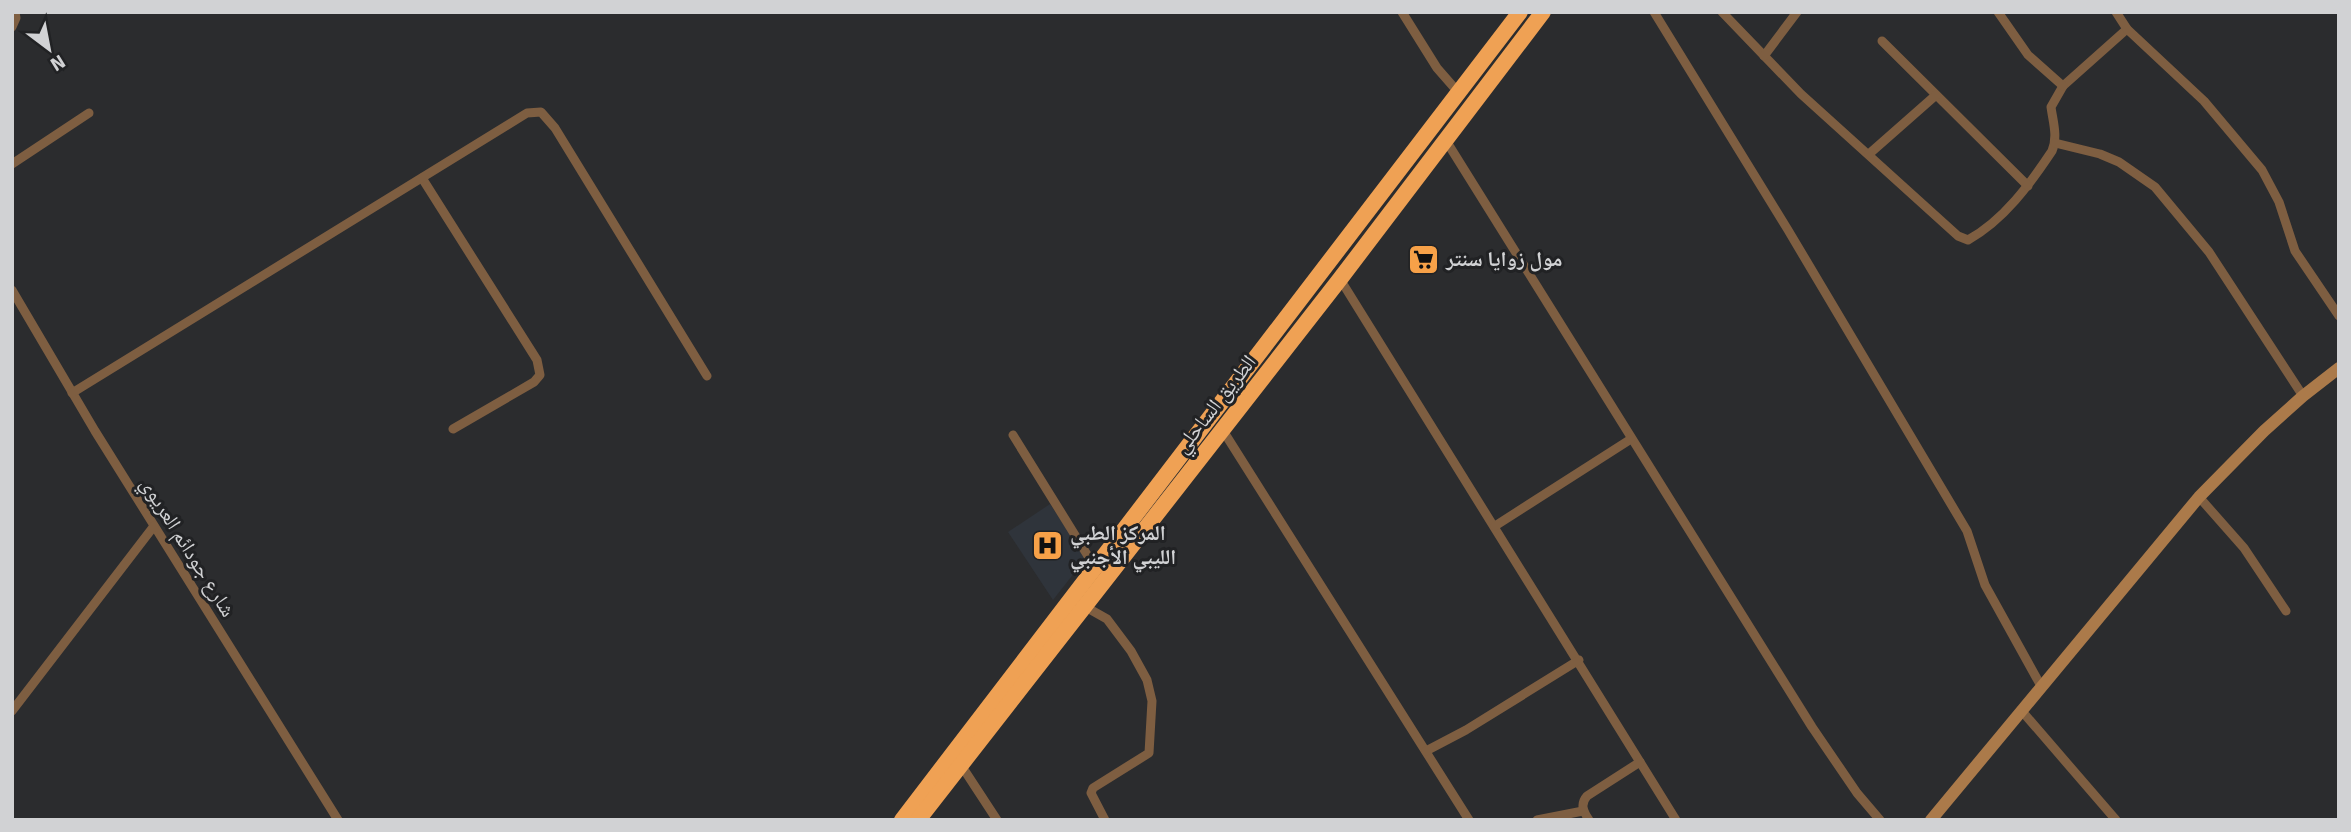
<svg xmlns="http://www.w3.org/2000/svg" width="2351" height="832" viewBox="0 0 2351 832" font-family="Signika,'Noto Naskh Arabic',sans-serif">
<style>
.built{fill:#2f343b}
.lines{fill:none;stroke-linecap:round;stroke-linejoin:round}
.street{stroke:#7e5e41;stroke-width:9}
.secondary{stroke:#ab7a4a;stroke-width:12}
.highway{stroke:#efa154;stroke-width:16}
.labels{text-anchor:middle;stroke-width:6;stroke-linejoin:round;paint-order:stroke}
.poi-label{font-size:21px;font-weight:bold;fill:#d1d2d4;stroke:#212224;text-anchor:start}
.street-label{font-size:21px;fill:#d1d2d4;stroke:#212224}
</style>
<rect width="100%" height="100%" fill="#2b2c2e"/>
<polygon class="built" points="1050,504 1086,558 1053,600 1008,532"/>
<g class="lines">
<g class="street">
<polyline points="1402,12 1437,68 1458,92"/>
<polyline points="1654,12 1788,230 1967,531 1985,585 2041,686"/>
<path d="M 1722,12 L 1801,94 L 1958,236 L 1968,240 C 2004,220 2030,184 2052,151 C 2058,136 2053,122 2051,107 L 2063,86 L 2127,29"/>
<polyline points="1998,12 2028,55 2063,86"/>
<polyline points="2116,12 2127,29 2204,101 2262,170 2279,202 2295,251 2339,316"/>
<polyline points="12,27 16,18 15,12"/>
<polyline points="1882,41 2028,186"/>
<polyline points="1764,56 1797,12"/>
<polyline points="1445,139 1812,727 1857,793 1880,820"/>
<polyline points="2055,143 2100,154 2119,162 2155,187 2209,252 2303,396"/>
<polyline points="1869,154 1936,95"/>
<polyline points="12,164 89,113"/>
<polyline points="422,178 537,360 540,375 534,382 453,429"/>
<polyline points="1340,279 1676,820"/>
<polyline points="12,290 95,431 338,820"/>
<polyline points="72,393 527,113 541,112 555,128 707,376"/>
<polyline points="1222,429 1469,820"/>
<polyline points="1013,435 1096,569"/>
<polyline points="2199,497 2244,548 2286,611"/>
<polyline points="1495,526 1631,439"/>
<polyline points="1084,606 1107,619 1131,651 1147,680 1152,701 1149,753 1093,788 1091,793 1105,820"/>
<polyline points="2021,710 2116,820"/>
<polyline points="12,711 154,526"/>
<polyline points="1426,751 1466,730 1579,660"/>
<polyline points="961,765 997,820"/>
<polyline points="1537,820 1583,811"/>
<path d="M 1589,820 C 1583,811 1580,804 1587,796 L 1640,762"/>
</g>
<polyline class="secondary" points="1931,820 2199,497 2264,431 2303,396 2339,368"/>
<g class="highway">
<polyline points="902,820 1520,12"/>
<polyline points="918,820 1340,279 1543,12"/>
</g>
</g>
<defs>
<symbol id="supermarket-square" viewBox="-11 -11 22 22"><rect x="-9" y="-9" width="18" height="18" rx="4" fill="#f7a148" stroke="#212224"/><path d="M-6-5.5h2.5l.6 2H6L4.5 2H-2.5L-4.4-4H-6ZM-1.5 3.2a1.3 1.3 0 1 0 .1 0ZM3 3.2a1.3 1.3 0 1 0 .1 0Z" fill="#111"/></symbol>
<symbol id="hospital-square" viewBox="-11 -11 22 22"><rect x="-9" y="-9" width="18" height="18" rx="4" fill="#f7a148" stroke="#212224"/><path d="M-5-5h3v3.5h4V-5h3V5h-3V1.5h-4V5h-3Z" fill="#111"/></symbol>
</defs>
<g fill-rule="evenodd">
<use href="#supermarket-square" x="1406" y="242" width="35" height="35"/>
<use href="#hospital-square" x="1030" y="528" width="35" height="35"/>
</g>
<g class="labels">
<g class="poi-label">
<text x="1446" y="266">مول زوايا سنتر</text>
<text x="1070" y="540">المركز الطبي<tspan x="1070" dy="24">الليبي الأجنبي</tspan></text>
</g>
<g class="street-label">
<text transform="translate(1215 404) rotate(-52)" y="7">الطريق الساحلي</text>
<text transform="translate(188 547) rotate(58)" y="7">شارع جودائم العريوي</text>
</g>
</g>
<rect width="2351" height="832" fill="none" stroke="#d1d2d4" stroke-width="28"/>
<g transform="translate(49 49) rotate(148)" stroke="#212224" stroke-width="5" paint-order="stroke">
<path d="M0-5L12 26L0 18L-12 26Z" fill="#d1d2d4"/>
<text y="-10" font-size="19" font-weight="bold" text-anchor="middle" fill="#d1d2d4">N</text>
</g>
</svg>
